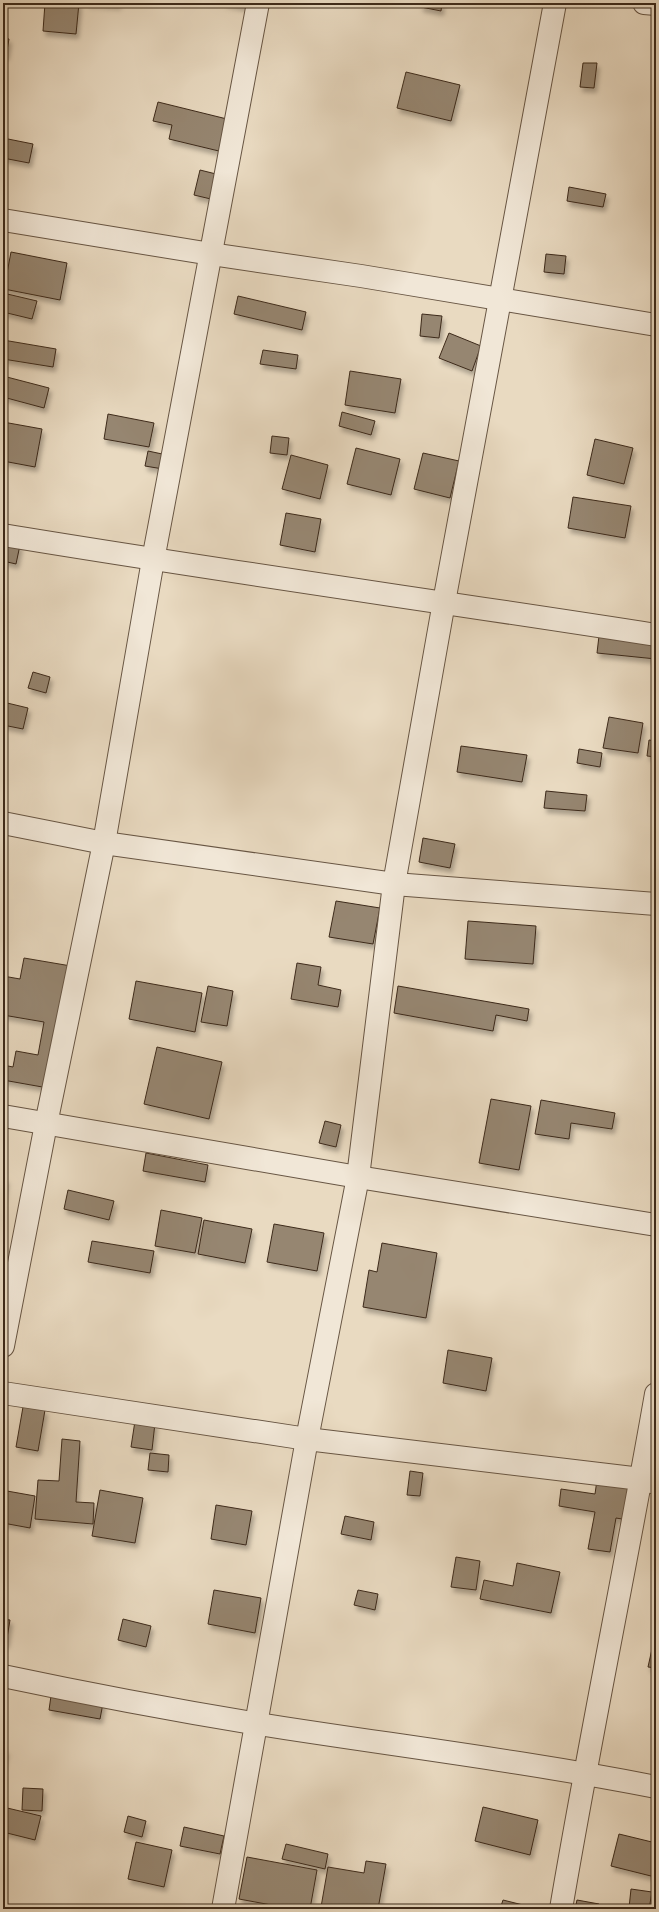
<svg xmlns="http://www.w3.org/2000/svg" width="659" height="1912" viewBox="0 0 659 1912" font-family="Alegreya,serif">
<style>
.building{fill:#968671;stroke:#3d2a1a;filter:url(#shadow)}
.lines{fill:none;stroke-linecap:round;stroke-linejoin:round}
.minor-casing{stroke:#685644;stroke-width:24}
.minor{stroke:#f1e7d7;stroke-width:22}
</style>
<defs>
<filter id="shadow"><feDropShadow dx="2.5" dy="4.5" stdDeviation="2" flood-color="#0004"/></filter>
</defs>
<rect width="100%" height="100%" fill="#e9dac1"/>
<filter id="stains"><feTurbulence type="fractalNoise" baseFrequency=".005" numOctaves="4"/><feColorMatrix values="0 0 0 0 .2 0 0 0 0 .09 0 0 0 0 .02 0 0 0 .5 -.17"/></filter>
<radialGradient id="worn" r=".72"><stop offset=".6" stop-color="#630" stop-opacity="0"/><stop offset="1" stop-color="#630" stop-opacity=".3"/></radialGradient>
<g class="building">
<polygon points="45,3 79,3 76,34 43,31"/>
<polygon points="86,3 119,3 118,5"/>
<polygon points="224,3 248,3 247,7"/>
<polygon points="421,3 442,3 441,11 421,7"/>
<polygon points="3,38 9,39 6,56 3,55"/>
<polygon points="583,63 597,63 594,88 580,87"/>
<polygon points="406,72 460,85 451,121 397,108"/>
<polygon points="158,102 231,120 223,152 169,139 172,125 153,121"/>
<polygon points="3,138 33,144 29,163 3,158"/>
<polygon points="200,170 220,175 215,200 194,195"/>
<polygon points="569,187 606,194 603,207 567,201"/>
<polygon points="11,252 67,263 60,300 4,289"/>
<polygon points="546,254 566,256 564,274 544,272"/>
<polygon points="3,293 37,301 32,319 3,312"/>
<polygon points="238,296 306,312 302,330 234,314"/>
<polygon points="422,314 442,316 439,338 420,336"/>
<polygon points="449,333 481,346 472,371 439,358"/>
<polygon points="3,340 56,349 53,367 3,359"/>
<polygon points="263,350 298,355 296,369 260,364"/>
<polygon points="350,371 401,379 395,413 345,405"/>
<polygon points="3,376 49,388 44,408 3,397"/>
<polygon points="342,412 375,421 371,435 339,426"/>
<polygon points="108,414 154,423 149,447 104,439"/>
<polygon points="3,422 42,429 35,467 3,461"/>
<polygon points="272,436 289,438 287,455 270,453"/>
<polygon points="595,439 633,448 624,484 587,475"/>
<polygon points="356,448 400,459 391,495 347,484"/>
<polygon points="148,451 167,455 163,469 145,466"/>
<polygon points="423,453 459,461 450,498 414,489"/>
<polygon points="291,455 328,465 320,499 282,489"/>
<polygon points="573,497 631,506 625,538 568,528"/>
<polygon points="286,513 321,519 315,552 280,545"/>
<polygon points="3,541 20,545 16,564 3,561"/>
<polygon points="599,636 656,642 656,659 597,653"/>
<polygon points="33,672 50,677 46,693 28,688"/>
<polygon points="3,702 28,708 23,729 3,725"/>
<polygon points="609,717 643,723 638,753 603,748"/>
<polygon points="649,740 656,741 656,757 647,756"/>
<polygon points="461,746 527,755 522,782 457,772"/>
<polygon points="579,749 602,753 600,767 577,763"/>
<polygon points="546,791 587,795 585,811 544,808"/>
<polygon points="423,838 455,844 450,868 419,862"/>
<polygon points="336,901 380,908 373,944 329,937"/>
<polygon points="468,921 536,926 533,964 465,959"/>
<polygon points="24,958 71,966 48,1088 3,1080 3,1065 13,1067 16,1051 38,1055 44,1022 3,1015 3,976 20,979"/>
<polygon points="297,963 321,967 318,985 341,990 338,1007 291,999"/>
<polygon points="136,981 202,993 195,1032 129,1019"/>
<polygon points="208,986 233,991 227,1026 201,1022"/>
<polygon points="398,986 529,1009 527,1021 496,1015 493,1031 394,1013"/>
<polygon points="157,1047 222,1062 209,1119 144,1104"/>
<polygon points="491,1099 531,1106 519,1170 479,1163"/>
<polygon points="541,1100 615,1113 612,1129 571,1123 569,1139 535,1134"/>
<polygon points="325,1121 341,1125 336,1147 319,1143"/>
<polygon points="146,1153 208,1165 205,1182 143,1171"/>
<polygon points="3,1179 6,1179 3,1197"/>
<polygon points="68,1190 114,1201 109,1220 64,1209"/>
<polygon points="161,1210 202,1218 195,1253 155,1246"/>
<polygon points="204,1220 252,1229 245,1263 198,1254"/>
<polygon points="274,1224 324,1233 317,1271 267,1262"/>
<polygon points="92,1241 154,1251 150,1273 88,1262"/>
<polygon points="382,1243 437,1253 426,1318 363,1307 369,1270 377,1272"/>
<polygon points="3,1262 11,1263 3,1307"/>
<polygon points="448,1350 492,1358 486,1391 443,1383"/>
<polygon points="23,1407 45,1410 38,1451 16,1447"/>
<polygon points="135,1421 155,1423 152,1450 131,1447"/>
<polygon points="62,1439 80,1441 76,1502 94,1503 93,1524 35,1519 38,1480 59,1481"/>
<polygon points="150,1453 169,1455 168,1472 148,1470"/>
<polygon points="410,1471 423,1473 420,1496 407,1495"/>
<polygon points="597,1480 633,1486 628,1520 616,1518 610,1552 588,1549 595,1512 559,1506 561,1489 595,1494"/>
<polygon points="100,1490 143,1498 135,1543 92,1536"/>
<polygon points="7,1491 35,1496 30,1528 3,1523"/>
<polygon points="216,1505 252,1511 246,1545 211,1539"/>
<polygon points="345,1516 374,1522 371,1540 341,1534"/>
<polygon points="456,1557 480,1561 476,1590 451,1587"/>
<polygon points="517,1563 560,1572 551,1613 480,1599 484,1580 513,1586"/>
<polygon points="214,1590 261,1598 255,1633 208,1624"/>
<polygon points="358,1590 378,1594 375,1610 354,1605"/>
<polygon points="3,1619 10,1620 6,1644 3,1643"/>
<polygon points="123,1619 151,1626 146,1647 118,1640"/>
<polygon points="656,1631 656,1668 648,1667"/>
<polygon points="52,1689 104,1698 100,1719 49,1710"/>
<polygon points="3,1750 6,1750 3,1764"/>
<polygon points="23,1788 43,1789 42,1811 22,1810"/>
<polygon points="3,1807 41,1816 35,1840 3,1832"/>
<polygon points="483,1807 538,1820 530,1855 475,1841"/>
<polygon points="128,1816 146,1821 142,1837 124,1832"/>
<polygon points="184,1827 224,1836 220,1854 180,1846"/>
<polygon points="619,1834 656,1843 655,1877 611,1866"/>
<polygon points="136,1842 172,1850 164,1887 128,1879"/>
<polygon points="286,1844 328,1854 325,1869 282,1859"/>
<polygon points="247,1857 317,1870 310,1909 293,1909 239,1899"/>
<polygon points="366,1861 386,1864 378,1909 331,1909 321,1907 328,1867 364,1873"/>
<polygon points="631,1889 652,1892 649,1909 629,1908"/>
<polygon points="503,1900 523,1905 522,1909 500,1909"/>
<polygon points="577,1900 599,1904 599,1909 575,1909"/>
</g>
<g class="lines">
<defs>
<g id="minor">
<polyline points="644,3 656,4"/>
<polyline points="3,220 211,254 361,276 656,325"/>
<path d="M 3,535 C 220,571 438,601 656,635"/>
<polyline points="3,823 104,843 394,884 656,904"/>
<polyline points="3,1116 358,1177 656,1225"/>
<polyline points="3,1346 46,1124 104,843 153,560 258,3"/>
<polyline points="3,1393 307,1439 641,1479 656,1483"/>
<path d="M 3,1676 C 88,1694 173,1710 258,1724 C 391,1745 524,1761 656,1787"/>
<polyline points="223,1909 307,1439 358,1177 394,884 444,602 555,3"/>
<path d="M 561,1909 C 590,1737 626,1566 656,1394"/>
</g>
</defs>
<use href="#minor" class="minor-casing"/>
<use href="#minor" class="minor"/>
</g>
<rect width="659" height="1912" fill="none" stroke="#e9dac1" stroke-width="16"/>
<rect x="4" y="4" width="651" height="1904" fill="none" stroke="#3d2a1a" stroke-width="2"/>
<rect x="8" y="8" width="643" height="1896" fill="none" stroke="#3d2a1a"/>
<rect width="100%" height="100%" filter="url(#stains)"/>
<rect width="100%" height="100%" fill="url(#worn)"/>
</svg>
